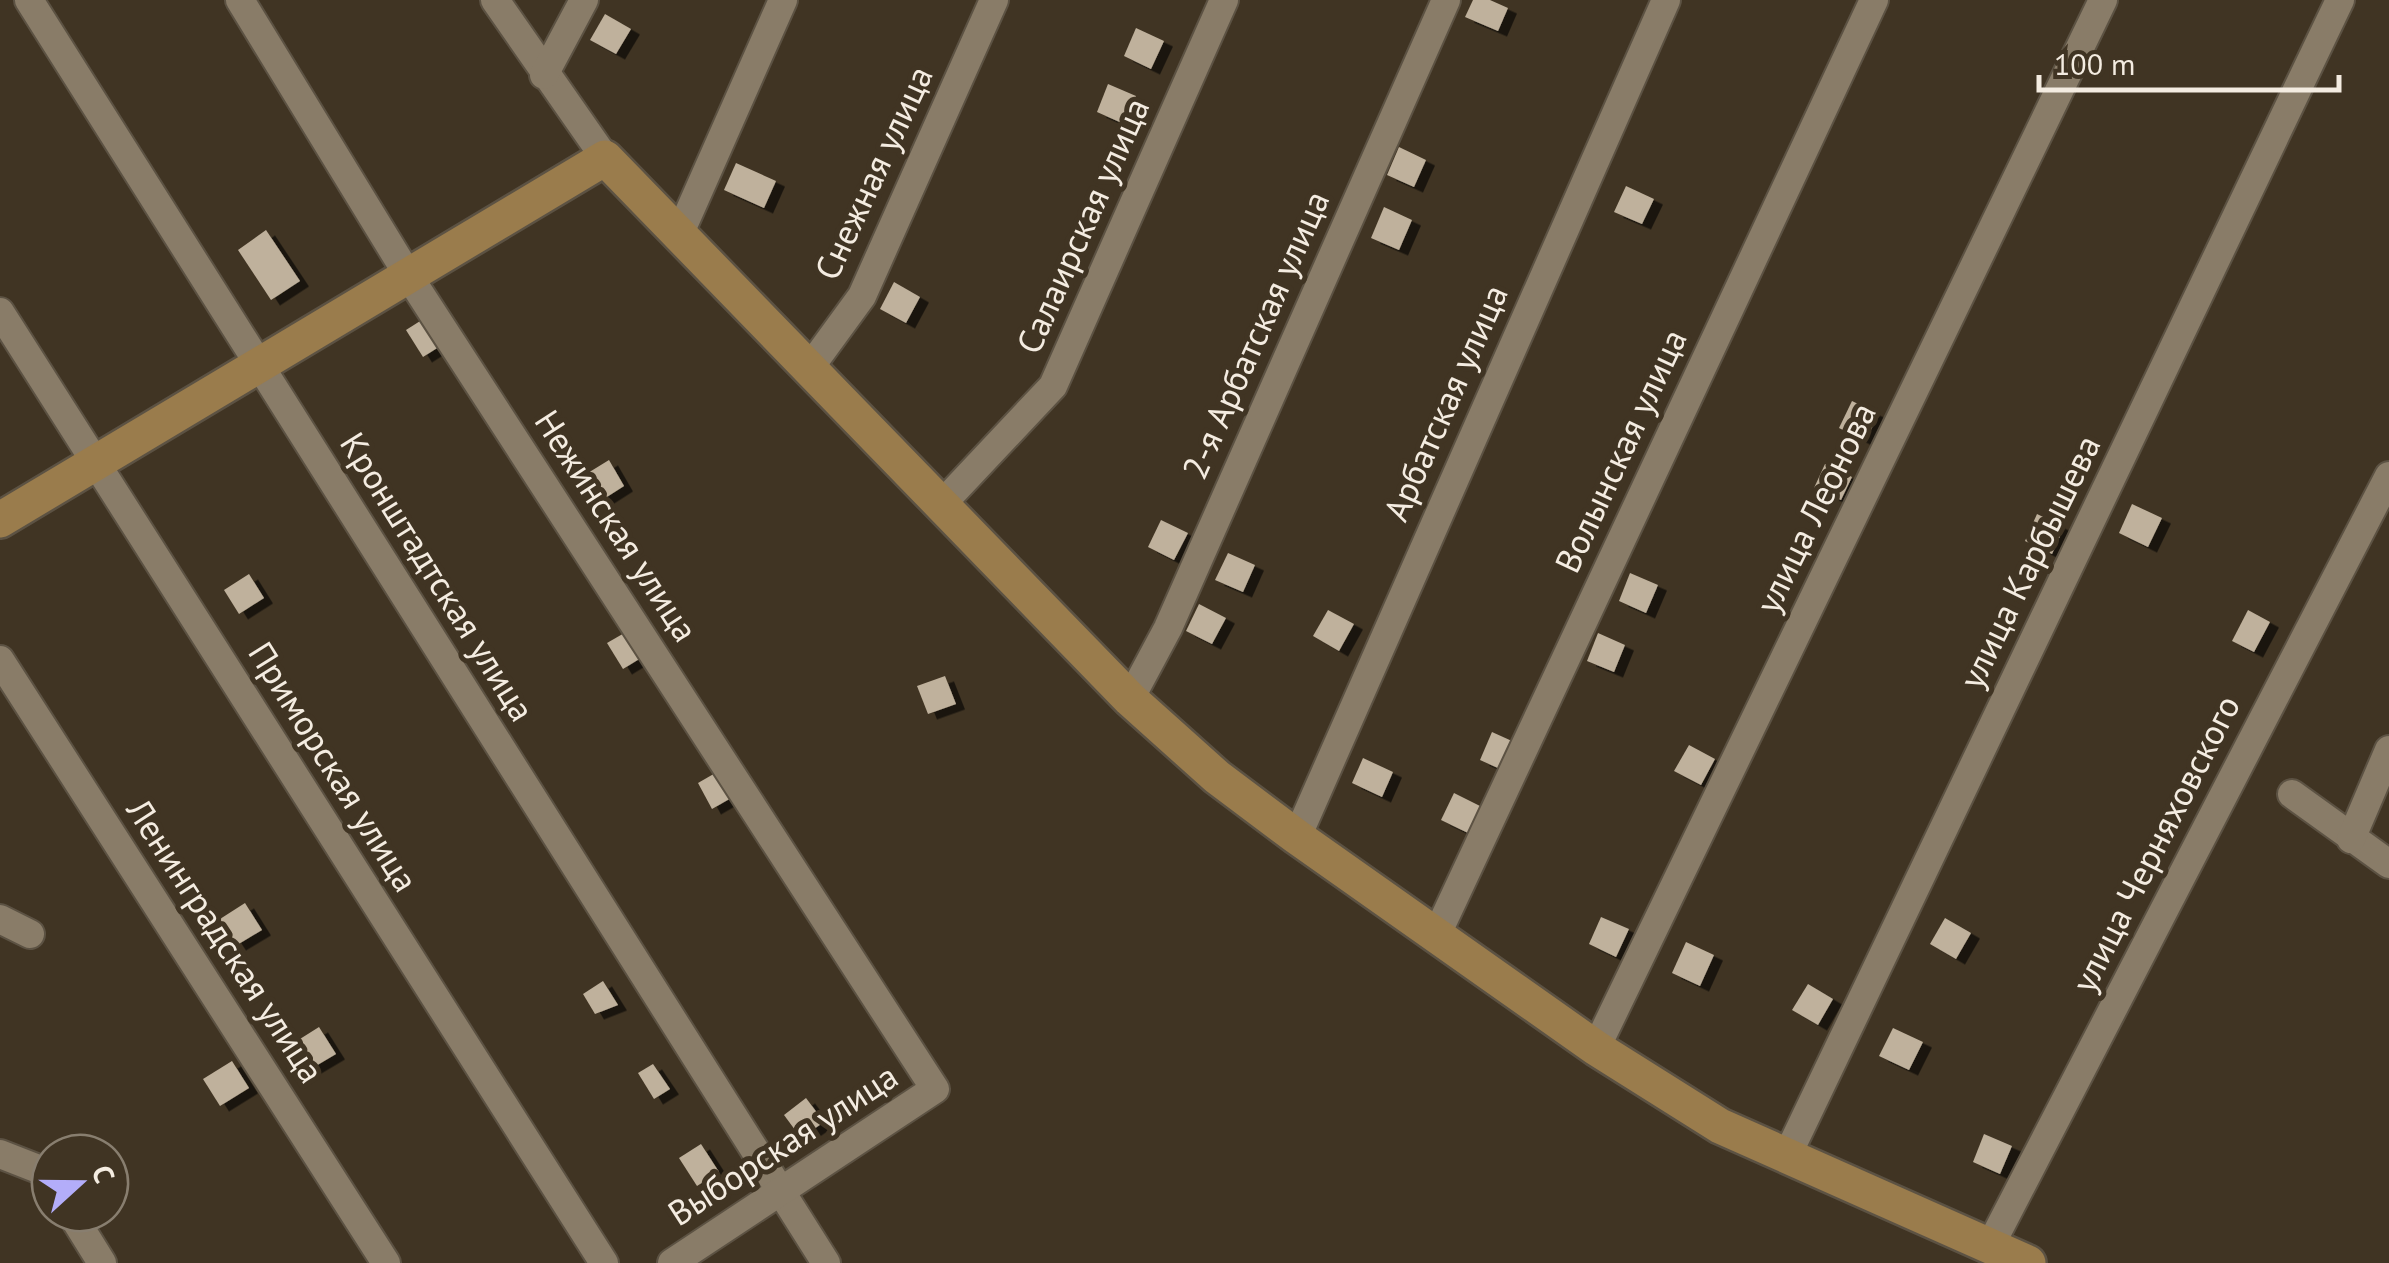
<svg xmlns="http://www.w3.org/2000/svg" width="2389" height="1263" viewBox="0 0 2389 1263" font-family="'PT Sans',sans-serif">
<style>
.building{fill:#bfb19c;filter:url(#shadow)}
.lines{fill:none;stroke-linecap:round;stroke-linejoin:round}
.minor-casing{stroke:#5c5243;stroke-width:32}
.major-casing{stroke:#5c5243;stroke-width:40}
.minor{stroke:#897c68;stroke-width:28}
.major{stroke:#9a7c4c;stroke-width:35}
.labels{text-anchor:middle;stroke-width:10;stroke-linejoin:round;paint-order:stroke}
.street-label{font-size:35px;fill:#f4ece1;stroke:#403423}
</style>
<defs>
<filter id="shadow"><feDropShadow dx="9" dy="5.5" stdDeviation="0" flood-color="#0009"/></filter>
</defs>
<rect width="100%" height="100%" fill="#403423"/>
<g class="building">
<polygon points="1473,0 1490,0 1508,8 1498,31 1465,17"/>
<polygon points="605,14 631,29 616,54 590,40"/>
<polygon points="1136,28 1164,41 1151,69 1124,56"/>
<polygon points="1108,84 1136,96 1124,124 1097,112"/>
<polygon points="1399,147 1426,160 1414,187 1387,175"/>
<polygon points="736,163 776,181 764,208 724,190"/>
<polygon points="1626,186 1654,199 1642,224 1614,212"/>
<polygon points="1384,207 1412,220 1399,250 1371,238"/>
<polygon points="266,230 300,281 271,300 238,250"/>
<polygon points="894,282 920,297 906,323 880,309"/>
<polygon points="428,316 445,343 423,357 406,330"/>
<polygon points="1852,401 1879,414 1865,441 1839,428"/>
<polygon points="609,460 624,486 599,502 583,476"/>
<polygon points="1825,464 1852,477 1841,500 1814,488"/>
<polygon points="2132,504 2162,518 2148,547 2119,533"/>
<polygon points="2037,514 2064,527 2052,554 2025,541"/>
<polygon points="1161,520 1188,533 1174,560 1148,547"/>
<polygon points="1228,553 1255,565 1243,592 1215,580"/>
<polygon points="1630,573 1658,585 1646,613 1619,601"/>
<polygon points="249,574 264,598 239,614 224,590"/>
<polygon points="1199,604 1226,618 1212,644 1186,631"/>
<polygon points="1328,610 1354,624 1339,651 1313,636"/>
<polygon points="2248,610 2270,622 2254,652 2232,641"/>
<polygon points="633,628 649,653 623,669 607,643"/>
<polygon points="1598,633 1625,645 1614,672 1587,661"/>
<polygon points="945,676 956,704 928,714 917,686"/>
<polygon points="1492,732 1523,746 1509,773 1480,760"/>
<polygon points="1689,745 1715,759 1701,785 1674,771"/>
<polygon points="1363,758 1393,772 1382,797 1352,783"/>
<polygon points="724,768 738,794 712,809 698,783"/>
<polygon points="1454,793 1480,806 1468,833 1441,820"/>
<polygon points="245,903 262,930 237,945 220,919"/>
<polygon points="1601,917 1629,929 1616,957 1589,944"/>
<polygon points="1945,918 1971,933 1956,959 1930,944"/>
<polygon points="1686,942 1714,955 1700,986 1672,973"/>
<polygon points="603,981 618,1005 595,1014 583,994"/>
<polygon points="1808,984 1833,999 1818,1025 1792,1010"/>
<polygon points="319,1027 336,1054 309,1070 292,1044"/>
<polygon points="1893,1028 1923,1042 1909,1070 1879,1056"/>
<polygon points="232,1061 249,1088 220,1106 203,1079"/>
<polygon points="653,1064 670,1089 654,1099 638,1073"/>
<polygon points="806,1098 824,1122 801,1138 784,1115"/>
<polygon points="1984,1134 2012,1146 2000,1174 1973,1162"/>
<polygon points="701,1144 719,1172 697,1186 679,1158"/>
</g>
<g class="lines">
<defs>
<g id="minor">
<polyline points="29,0 826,1263"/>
<polyline points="240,0 408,275 935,1089 672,1263"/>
<polyline points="495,0 605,158"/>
<polyline points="544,75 584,0"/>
<polyline points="679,235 783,0"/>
<polyline points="0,312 604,1263"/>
<polyline points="808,370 862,296 994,0"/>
<polyline points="940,506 1053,386 1224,0"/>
<polyline points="0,660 386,1263"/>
<polyline points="1130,699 1168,628 1446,0"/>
<polyline points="2292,794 2389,864"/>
<polyline points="1297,837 1666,0"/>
<polyline points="2351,839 2389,750"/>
<polyline points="0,919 30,934"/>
<polyline points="1437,934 1874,0"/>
<polyline points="1596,1048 2103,0"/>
<polyline points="0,1154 46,1172 50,1179"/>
<polyline points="1787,1156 2340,0"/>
<polyline points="71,1213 102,1263"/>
<polyline points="1990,1246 2389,476"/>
</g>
<polyline id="major" points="0,520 605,158 1130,699 1217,777 1297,837 1596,1048 1720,1126 2028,1263"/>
</defs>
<use href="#minor" class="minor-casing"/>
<use href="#major" class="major-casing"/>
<use href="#minor" class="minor"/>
<use href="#major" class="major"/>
</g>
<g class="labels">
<g class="street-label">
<text transform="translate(874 173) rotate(-65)" y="12">Снежная улица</text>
<text transform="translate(1083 226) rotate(-66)" y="12">Салаирская улица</text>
<text transform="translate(1256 335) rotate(-66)" y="12">2-я Арбатская улица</text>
<text transform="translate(1446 403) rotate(-66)" y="12">Арбатская улица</text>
<text transform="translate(1621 451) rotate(-65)" y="12">Волынская улица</text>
<text transform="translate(1816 508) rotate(-64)" y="12">улица Леонова</text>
<text transform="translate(616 526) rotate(57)" y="12">Нежинская улица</text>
<text transform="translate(2030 562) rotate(-64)" y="12">улица Карбышева</text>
<text transform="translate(437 577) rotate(58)" y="12">Кронштадтская улица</text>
<text transform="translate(333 767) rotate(58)" y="12">Приморская улица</text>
<text transform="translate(2156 844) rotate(-63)" y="12">улица Черняховского</text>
<text transform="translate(225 941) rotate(57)" y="12">Ленинградская улица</text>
<text transform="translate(783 1145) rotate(-33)" y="12">Выборская улица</text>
</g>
</g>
<g transform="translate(80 1183) rotate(69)"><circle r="48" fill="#403423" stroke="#887e6f" stroke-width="2.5"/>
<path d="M0-8L18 38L0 25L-18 38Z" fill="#b3adf9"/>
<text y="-15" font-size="28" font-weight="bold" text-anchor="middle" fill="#f4ece1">С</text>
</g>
<path d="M2039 75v15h300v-15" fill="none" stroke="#f4ece1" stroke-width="5"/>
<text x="2054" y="75" font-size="30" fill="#f4ece1" stroke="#403423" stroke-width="8" paint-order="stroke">100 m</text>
</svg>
